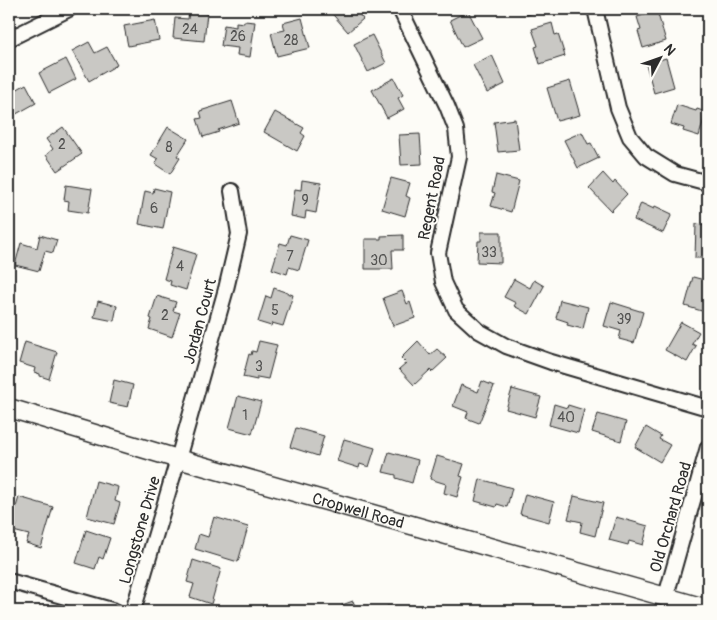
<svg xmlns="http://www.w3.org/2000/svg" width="717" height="620" viewBox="0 0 717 620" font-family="Pangolin,sans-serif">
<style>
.building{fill:#c9c8c4;stroke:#2b2b2b}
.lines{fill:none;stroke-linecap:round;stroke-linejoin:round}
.minor-casing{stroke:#2b2b2b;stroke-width:18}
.tertiary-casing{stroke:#2b2b2b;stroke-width:21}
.minor{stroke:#fdfcf7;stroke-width:14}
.tertiary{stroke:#fdfcf7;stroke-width:18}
.labels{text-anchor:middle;stroke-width:4;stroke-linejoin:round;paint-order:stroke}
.number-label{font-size:14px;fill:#525251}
.street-label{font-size:16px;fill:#2b2b2b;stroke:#fdfcf7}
</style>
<rect width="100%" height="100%" fill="#fdfcf7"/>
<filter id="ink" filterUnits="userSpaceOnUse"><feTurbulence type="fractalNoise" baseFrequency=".02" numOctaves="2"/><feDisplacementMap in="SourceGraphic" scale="10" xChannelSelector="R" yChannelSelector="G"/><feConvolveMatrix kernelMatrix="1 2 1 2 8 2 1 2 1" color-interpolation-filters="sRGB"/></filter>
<g filter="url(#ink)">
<g class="building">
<polygon points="328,9 356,9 355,9 363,19 348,32"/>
<polygon points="525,9 548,9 527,15"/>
<polygon points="189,11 207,13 204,41 173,38 175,18 188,19"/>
<polygon points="468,11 482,38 463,47 450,20"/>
<polygon points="657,11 666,41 643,48 638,31 641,30 637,17"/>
<polygon points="302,18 310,48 277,56 271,33 285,30 283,23"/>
<polygon points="155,20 159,40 128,46 124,26"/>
<polygon points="244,21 255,22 250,57 237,55 238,48 221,46 224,25 236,27 236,22 244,23"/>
<polygon points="552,23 555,35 558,34 565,56 540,64 535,47 538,46 532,29"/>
<polygon points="372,35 386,63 368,72 354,44"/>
<polygon points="89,42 95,53 107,47 117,65 89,81 72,51"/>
<polygon points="492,55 505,84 487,93 473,65"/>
<polygon points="666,58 674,87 654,93 646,64"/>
<polygon points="66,59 76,79 49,93 39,73"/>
<polygon points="394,78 403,95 398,98 404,109 387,118 372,90"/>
<polygon points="570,81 580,115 557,121 547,88"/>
<polygon points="26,84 36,103 9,118 9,89 11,93"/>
<polygon points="232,101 239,123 218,130 219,132 203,137 197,119 202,118 200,111"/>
<polygon points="677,105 696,111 697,109 706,112 699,136 683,131 684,128 671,124"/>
<polygon points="275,112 304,128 301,133 305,136 297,151 264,132"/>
<polygon points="515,119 519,150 498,152 494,122"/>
<polygon points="63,127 82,154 57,171 46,155 53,149 46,139"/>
<polygon points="168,127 188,139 177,156 180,158 170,174 155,164 158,159 151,155"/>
<polygon points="582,132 588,144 591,143 599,158 578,168 564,140"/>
<polygon points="420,134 422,164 401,165 399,135"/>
<polygon points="603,173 613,184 615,181 627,194 611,211 589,188"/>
<polygon points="496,175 519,181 511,212 491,206 495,193 492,192"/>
<polygon points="391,178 410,183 406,196 410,198 405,216 382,209"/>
<polygon points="302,180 321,183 316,213 306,211 305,219 291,216 295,189 301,190"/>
<polygon points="66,185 92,189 88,213 68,210 69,201 64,200"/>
<polygon points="154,188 170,192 163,229 139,224 145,191 153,193"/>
<polygon points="641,203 654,209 655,206 672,214 663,233 634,220"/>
<polygon points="696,224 708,225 708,258 695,258"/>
<polygon points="481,232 501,232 501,263 477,262 478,241 481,241"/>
<polygon points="40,235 57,240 53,253 45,251 39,271 15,265 21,243 37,248"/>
<polygon points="290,235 308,240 299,270 289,267 287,274 272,269 280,243 287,245"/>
<polygon points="403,235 403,250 392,250 393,269 365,269 365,239 381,239 381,236"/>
<polygon points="173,247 196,254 186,290 170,285 171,281 164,279"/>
<polygon points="693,277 708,281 708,299 705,312 685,306"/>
<polygon points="514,279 530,288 534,280 544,286 529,314 514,306 516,303 504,297"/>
<polygon points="274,288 293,295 283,326 272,323 271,326 258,322 266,296 271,298"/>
<polygon points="402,291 407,304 410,302 415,318 393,326 383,298"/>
<polygon points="157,296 176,302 173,311 180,313 172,337 149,329 152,319 150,318"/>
<polygon points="560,300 588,307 583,329 567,325 568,322 556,318"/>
<polygon points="98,301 117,306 114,321 94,317"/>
<polygon points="611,302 643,312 634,343 619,339 621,331 604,326"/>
<polygon points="681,322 699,332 692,344 696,346 687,362 665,350"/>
<polygon points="259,341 277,345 268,379 257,377 257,380 243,377 249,354 251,355 252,351 256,352"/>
<polygon points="418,341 430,355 437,349 447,358 432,372 430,370 414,385 399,369 406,363 401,358"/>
<polygon points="25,342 57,352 49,379 40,376 40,374 34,372 35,368 19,363"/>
<polygon points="114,380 133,385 128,407 109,403"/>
<polygon points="482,381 494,386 479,423 466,418 468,412 453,406 461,385 478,392"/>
<polygon points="512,389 541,397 535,417 506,409"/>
<polygon points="238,396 261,402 252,434 229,428"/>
<polygon points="554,404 567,408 568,405 584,410 578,433 549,425"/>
<polygon points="598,414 626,422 621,441 592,432"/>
<polygon points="646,427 661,436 659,439 670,445 660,462 635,447"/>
<polygon points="296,428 324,436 318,456 290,447"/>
<polygon points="344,439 375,448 369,467 360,464 359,468 337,461"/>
<polygon points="389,452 418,460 412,483 396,478 396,475 383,472"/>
<polygon points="437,456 464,464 460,476 463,477 457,497 444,493 446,484 430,479"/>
<polygon points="480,479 512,488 507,507 497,504 496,507 475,501"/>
<polygon points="96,481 118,487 115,501 120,503 114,524 87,517"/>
<polygon points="525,494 554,502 549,522 520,514"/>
<polygon points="574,496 603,503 595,536 580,532 582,522 568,519"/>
<polygon points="19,497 53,507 41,548 26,543 29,535 9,530"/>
<polygon points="214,517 248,527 238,562 195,549 199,534 208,537"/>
<polygon points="616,517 648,526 643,545 629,541 628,545 609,540"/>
<polygon points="86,530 110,538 103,559 99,557 95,569 76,563"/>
<polygon points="193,560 221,569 211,604 190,597 194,584 187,582"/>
<polygon points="353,601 357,611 344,611 342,605"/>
<polygon points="387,606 410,608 410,611 387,611"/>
</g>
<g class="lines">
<defs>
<g id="minor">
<polyline points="400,9 447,106 456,129 459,157 438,253 443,282 456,310 479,331 506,346 551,362 708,408"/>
<polyline points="595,9 618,108 630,137 646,156 675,174 708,183"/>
<polyline points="9,39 69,9"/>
<polyline points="9,581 115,611"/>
<polyline points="666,596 708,447"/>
<polyline points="133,611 178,459 226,289 239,234 232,191"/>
</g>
<g id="tertiary">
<path id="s1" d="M 9,408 L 178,459 L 708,609"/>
</g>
</defs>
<use href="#minor" class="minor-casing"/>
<use href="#tertiary" class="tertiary-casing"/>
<use href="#minor" class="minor"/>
<use href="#tertiary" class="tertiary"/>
</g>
</g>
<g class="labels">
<g class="number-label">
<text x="190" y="34">24</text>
<text x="238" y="41">26</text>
<text x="291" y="45">28</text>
<text x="62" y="149">2</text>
<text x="169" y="152">8</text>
<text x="305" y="205">9</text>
<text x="154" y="213">6</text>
<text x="489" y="257">33</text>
<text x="290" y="261">7</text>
<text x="379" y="265">30</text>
<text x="180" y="271">4</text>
<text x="275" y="315">5</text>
<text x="165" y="320">2</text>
<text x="624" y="324">39</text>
<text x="259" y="371">3</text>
<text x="245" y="420">1</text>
<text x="566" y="422">40</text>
</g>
<g class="street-label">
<text transform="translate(431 198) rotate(-79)" y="6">Regent Road</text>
<text transform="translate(199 321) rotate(-75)" y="6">Jordan Court</text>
<text dy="6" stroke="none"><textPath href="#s1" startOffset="364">Cropwell Road</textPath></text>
<text transform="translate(670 517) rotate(-74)" y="6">Old Orchard Road</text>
<text transform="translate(139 530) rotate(-74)" y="6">Longstone Drive</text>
</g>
</g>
<rect width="717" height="620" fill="none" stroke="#fdfcf7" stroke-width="30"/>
<rect x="15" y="15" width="687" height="590" fill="none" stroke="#2b2b2b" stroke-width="2" filter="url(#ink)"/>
<g transform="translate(660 58) rotate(49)" stroke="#fdfcf7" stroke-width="4" paint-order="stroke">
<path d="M0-4L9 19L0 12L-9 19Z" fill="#2b2b2b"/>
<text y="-8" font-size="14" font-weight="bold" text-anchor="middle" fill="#2b2b2b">N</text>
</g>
</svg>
